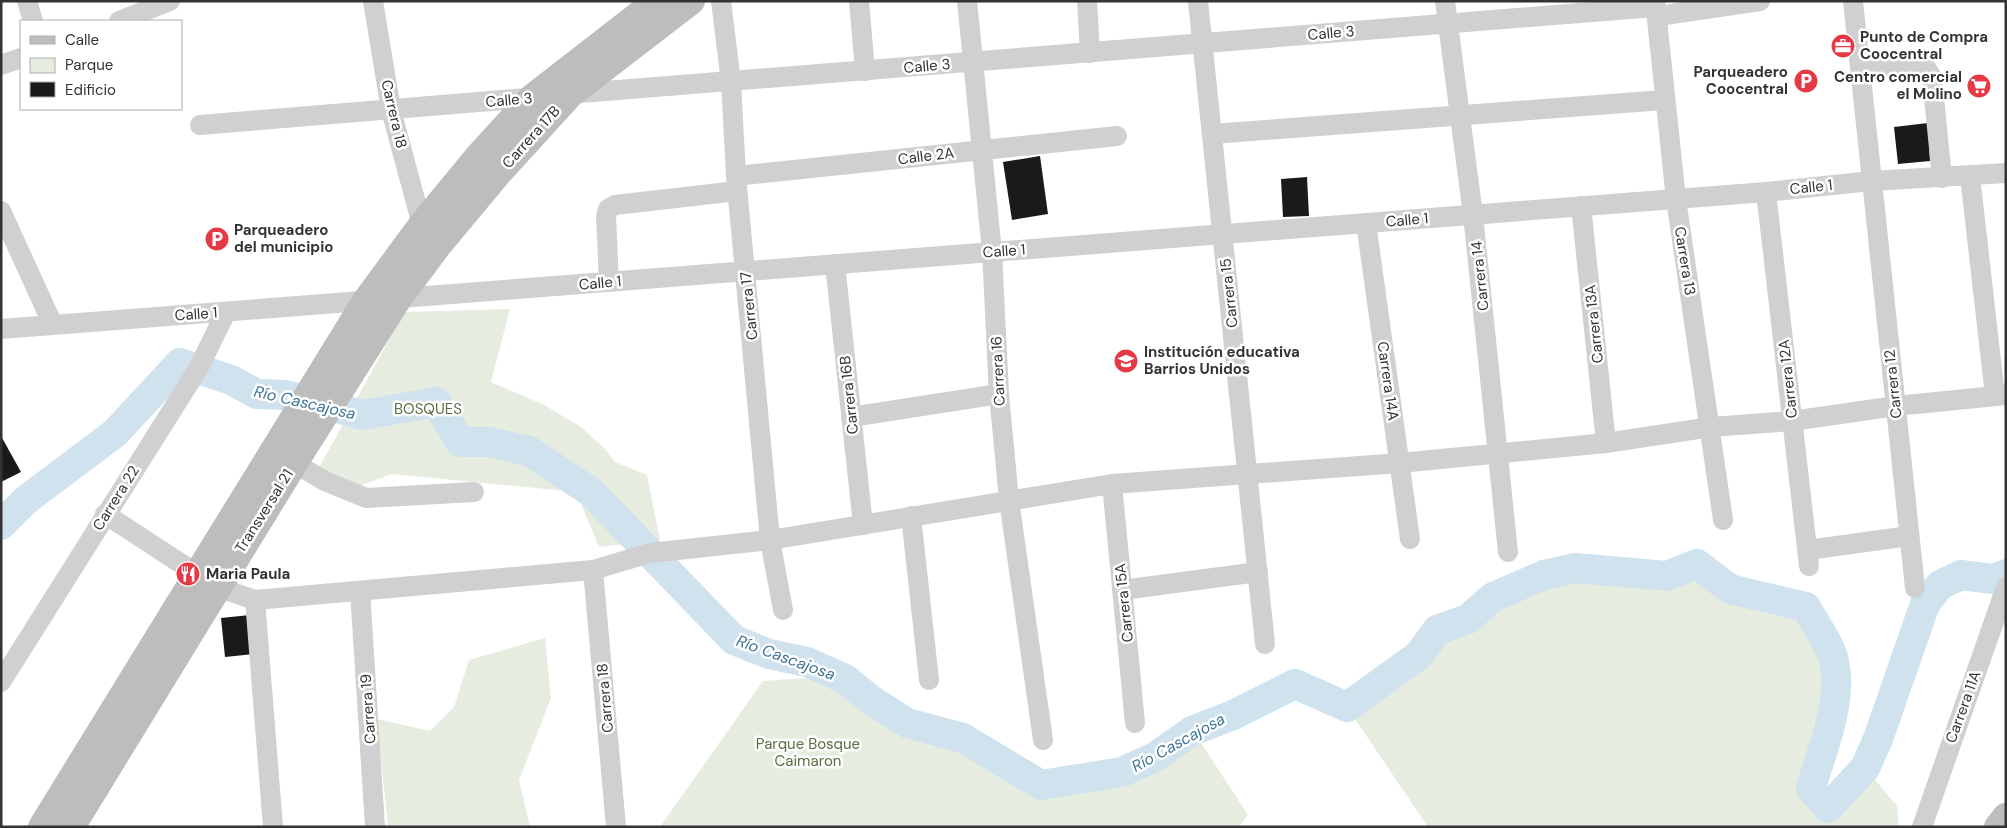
<svg xmlns="http://www.w3.org/2000/svg" width="2007" height="828" viewBox="0 0 2007 828" font-family="'DM Sans',sans-serif">
<style>
.green{fill:#e6ecdf}
.lines{fill:none;stroke-linecap:round;stroke-linejoin:round}
.river{stroke:#cfe2ee;stroke-width:30}
.building{fill:#1a1a1a}
.street{stroke:#d0d0d0;stroke-width:20}
.secondary{stroke:#bdbdbd;stroke-width:28}
.labels{text-anchor:middle;stroke-width:5;stroke-linejoin:round;paint-order:stroke}
.street-label{font-size:15px;fill:#333;stroke:#fff}
.poi-label{font-size:15px;font-weight:bold;fill:#333;stroke:#fff;text-anchor:start}
.park-label{font-size:15px;fill:#56703f;stroke:#fff}
.water-label{font-size:16px;font-style:italic;fill:#3f7597;stroke:#fff}
</style>
<rect width="100%" height="100%" fill="#fff"/>
<g class="green">
<polygon points="510,309 491,382 544,405 581,427 605,449 615,462 647,475 660,540 599,547 576,492 392,474 359,486 319,468 404,312"/>
<path d="M 1697,564 L 1730,589 L 1806,607 C 1814,622 1826,638 1832,654 C 1846,695 1821,749 1811,788 L 1828,808 L 1865,768 L 1897,806 L 1899,827 L 1428,827 L 1347,707 L 1419,655 L 1437,630 L 1468,619 L 1493,597 L 1544,575 L 1575,568 L 1667,576 Z"/>
<polygon points="545,638 551,698 519,780 530,827 388,827 377,719 430,731 454,707 469,660"/>
<polygon points="837,676 897,735 954,741 1042,794 1070,784 1124,779 1194,732 1248,815 1239,827 660,827 763,681"/>
</g>
<g class="lines">
<path class="river" d="M 1,525 L 26,500 L 115,433 L 180,363 L 231,380 L 257,394 L 286,395 L 363,415 L 436,402 L 460,442 L 489,442 L 529,451 L 591,492 L 734,640 L 769,654 L 807,662 L 845,679 L 871,700 L 907,723 L 963,738 L 1041,785 L 1122,772 L 1155,757 L 1192,731 L 1233,715 L 1295,684 L 1347,707 L 1419,655 L 1437,630 L 1468,619 L 1493,597 L 1544,575 L 1575,568 L 1667,576 L 1697,564 L 1730,589 L 1806,607 C 1814,622 1826,638 1832,654 C 1846,694 1822,750 1811,788 L 1828,808 L 1865,768 L 1878,739 L 1925,604 L 1940,585 L 1961,575 L 1993,579 L 2006,574"/>
</g>
<g class="building">
<polygon points="1928,123 1930,161 1898,164 1894,127"/>
<polygon points="1040,156 1048,214 1012,220 1003,162"/>
<polygon points="1307,177 1309,216 1283,217 1281,179"/>
<polygon points="1,436 21,472 1,482"/>
<polygon points="250,615 254,654 225,657 221,618"/>
</g>
<g class="lines">
<g class="street">
<polyline points="27,1 33,21"/>
<polyline points="373,1 391,110 422,225"/>
<polyline points="721,1 731,82 736,176 770,540 783,610"/>
<polyline points="859,1 865,71"/>
<polyline points="967,1 992,252 999,394 1009,500 1043,740"/>
<polyline points="1087,1 1090,53"/>
<polyline points="1198,1 1265,644"/>
<polyline points="1445,1 1473,215 1508,552"/>
<polyline points="1655,1 1676,199 1723,520"/>
<polyline points="1853,1 1915,588"/>
<polyline points="1658,16 1760,1"/>
<polyline points="119,21 170,1"/>
<polyline points="1,65 21,58"/>
<polyline points="1861,71 1920,67 1927,69 1932,77 1942,178"/>
<polyline points="568,94 1655,7"/>
<polyline points="200,125 539,97"/>
<polyline points="1212,134 1664,100"/>
<polyline points="736,176 1117,136"/>
<polyline points="1970,176 1995,396"/>
<polyline points="1766,192 1809,566"/>
<polyline points="1581,206 1606,443"/>
<polyline points="1,211 53,325"/>
<polyline points="1366,223 1410,539"/>
<polyline points="835,264 863,525"/>
<polyline points="609,282 606,217 608,209 615,205 737,191"/>
<polyline points="1,329 1766,192 1872,181 2006,173"/>
<polyline points="851,417 999,394"/>
<polyline points="294,463 325,481 366,498 474,492"/>
<polyline points="1112,484 1135,723"/>
<polyline points="105,514 217,587 255,600 593,570 650,553 770,540 1112,484 1400,463 1606,443 1711,427 1792,421 1896,406 2006,395"/>
<polyline points="911,516 929,680"/>
<polyline points="1808,550 1909,536"/>
<polyline points="593,570 616,827"/>
<polyline points="1122,590 1258,572"/>
<polyline points="360,591 375,827"/>
<polyline points="255,600 273,827"/>
<polyline points="1,682 198,369 226,312"/>
<polyline points="1922,827 2006,587"/>
</g>
<g class="secondary">
<polyline points="42,827 366,301 422,225 479,156 532,98 657,1"/>
<polyline points="71,827 294,463 397,300 438,245 498,173 570,94 691,1"/>
<polyline points="1998,827 2006,817"/>
</g>
</g>
<defs>
<symbol id="office-disc" viewBox="-11 -11 22 22"><circle r="9.5" fill="#e63946" stroke="#fff"/><path d="M-6-3h4V-5.5h4V-3h4V5H-6ZM-1-4.5V-3h2v-1.5ZM-6 0V1H6V0Z" fill="#fff"/></symbol>
<symbol id="parking-disc" viewBox="-11 -11 22 22"><circle r="9.5" fill="#e63946" stroke="#fff"/><path d="M-3.5-5.5H1a3.5 3.5 0 0 1 0 7H-1V5.5H-3.5ZM-1-3.4V-.6H.8a1.4 1.4 0 0 0 0-2.8Z" fill="#fff"/></symbol>
<symbol id="supermarket-disc" viewBox="-11 -11 22 22"><circle r="9.5" fill="#e63946" stroke="#fff"/><path d="M-6-5.5h2.5l.6 2H6L4.5 2H-2.5L-4.4-4H-6ZM-1.5 3.2a1.3 1.3 0 1 0 .1 0ZM3 3.2a1.3 1.3 0 1 0 .1 0Z" fill="#fff"/></symbol>
<symbol id="school-disc" viewBox="-11 -11 22 22"><circle r="9.5" fill="#e63946" stroke="#fff"/><path d="M0-5L7-2L0 1L-7-2ZM-4 1L0 2.5L4 1V4Q0 6-4 4Z" fill="#fff"/></symbol>
<symbol id="restaurant-disc" viewBox="-11 -11 22 22"><circle r="9.5" fill="#e63946" stroke="#fff"/><path d="M-5-6h1v4h1v-4h1v4h1v-4h1v5L-1.5 .5V6h-2V.5L-5-1ZM5-6V6H3V1.5H1.5Q1.5-4 5-6Z" fill="#fff"/></symbol>
</defs>
<g fill-rule="evenodd">
<use href="#office-disc" x="1829" y="32" width="28" height="28"/>
<use href="#parking-disc" x="1792" y="67" width="28" height="28"/>
<use href="#supermarket-disc" x="1965" y="72" width="28" height="28"/>
<use href="#parking-disc" x="203" y="225" width="28" height="28"/>
<use href="#school-disc" x="1112" y="347" width="28" height="28"/>
<use href="#restaurant-disc" x="174" y="560" width="28" height="28"/>
</g>
<g class="labels">
<g class="street-label">
<text transform="translate(1331 33) rotate(-5)" y="5">Calle 3</text>
<text transform="translate(927 66) rotate(-5)" y="5">Calle 3</text>
<text transform="translate(509 100) rotate(-5)" y="5">Calle 3</text>
<text transform="translate(394 114) rotate(77)" y="5">Carrera 18</text>
<text transform="translate(531 137) rotate(-48)" y="5">Carrera 17B</text>
<text transform="translate(926 156) rotate(-7)" y="5">Calle 2A</text>
<text transform="translate(1811 187) rotate(-6)" y="5">Calle 1</text>
<text transform="translate(1407 220) rotate(-5)" y="5">Calle 1</text>
<text transform="translate(1004 251) rotate(-4)" y="5">Calle 1</text>
<text transform="translate(1685 261) rotate(81)" y="5">Carrera 13</text>
<text transform="translate(1480 276) rotate(-96)" y="5">Carrera 14</text>
<text transform="translate(600 283) rotate(-5)" y="5">Calle 1</text>
<text transform="translate(1229 293) rotate(-96)" y="5">Carrera 15</text>
<text transform="translate(749 306) rotate(-96)" y="5">Carrera 17</text>
<text transform="translate(196 314) rotate(-4)" y="5">Calle 1</text>
<text transform="translate(1594 324) rotate(-96)" y="5">Carrera 13A</text>
<text transform="translate(998 371) rotate(-93)" y="5">Carrera 16</text>
<text transform="translate(1788 379) rotate(-96)" y="5">Carrera 12A</text>
<text transform="translate(1388 381) rotate(82)" y="5">Carrera 14A</text>
<text transform="translate(1893 384) rotate(-96)" y="5">Carrera 12</text>
<text transform="translate(849 395) rotate(-96)" y="5">Carrera 16B</text>
<text transform="translate(116 498) rotate(-58)" y="5">Carrera 22</text>
<text transform="translate(264 511) rotate(-58)" y="5">Transversal 21</text>
<text transform="translate(1124 603) rotate(-96)" y="5">Carrera 15A</text>
<text transform="translate(605 698) rotate(-95)" y="5">Carrera 18</text>
<text transform="translate(1963 707) rotate(-70)" y="5">Carrera 11A</text>
<text transform="translate(368 709) rotate(-94)" y="5">Carrera 19</text>
</g>
<g class="poi-label">
<text x="1860" y="42">Punto de Compra<tspan x="1860" dy="17">Coocentral</tspan></text>
<text x="1788" y="77" text-anchor="end">Parqueadero<tspan x="1788" dy="17">Coocentral</tspan></text>
<text x="1962" y="82" text-anchor="end">Centro comercial<tspan x="1962" dy="17">el Molino</tspan></text>
<text x="234" y="235">Parqueadero<tspan x="234" dy="17">del municipio</tspan></text>
<text x="1144" y="357">Institución educativa<tspan x="1144" dy="17">Barrios Unidos</tspan></text>
<text x="206" y="579">Maria Paula</text>
</g>
<g class="park-label">
<text x="428" y="414">BOSQUES</text>
<text x="808" y="749">Parque Bosque<tspan x="808" dy="17">Caimaron</tspan></text>
</g>
<g class="water-label">
<text transform="translate(305 402) rotate(13)" y="6">Río Cascajosa</text>
<text transform="translate(786 657) rotate(20)" y="6">Río Cascajosa</text>
<text transform="translate(1178 742) rotate(-29)" y="6">Río Cascajosa</text>
</g>
</g>
<rect width="2007" height="828" fill="none" stroke="#333333" stroke-width="5"/>
<rect x="20" y="20" width="162" height="90" fill="#ffffff" stroke="#adadad"/>
<rect x="30" y="36" width="25" height="8" fill="#bdbdbd" stroke="#adadad"/>
<text x="65" y="45" font-size="15" fill="#333333">Calle</text>
<rect x="30" y="58" width="25" height="15" fill="#e6ecdf" stroke="#adadad"/>
<text x="65" y="70" font-size="15" fill="#333333">Parque</text>
<rect x="30" y="82" width="25" height="15" fill="#1a1a1a" stroke="#adadad"/>
<text x="65" y="95" font-size="15" fill="#333333">Edificio</text>
</svg>
